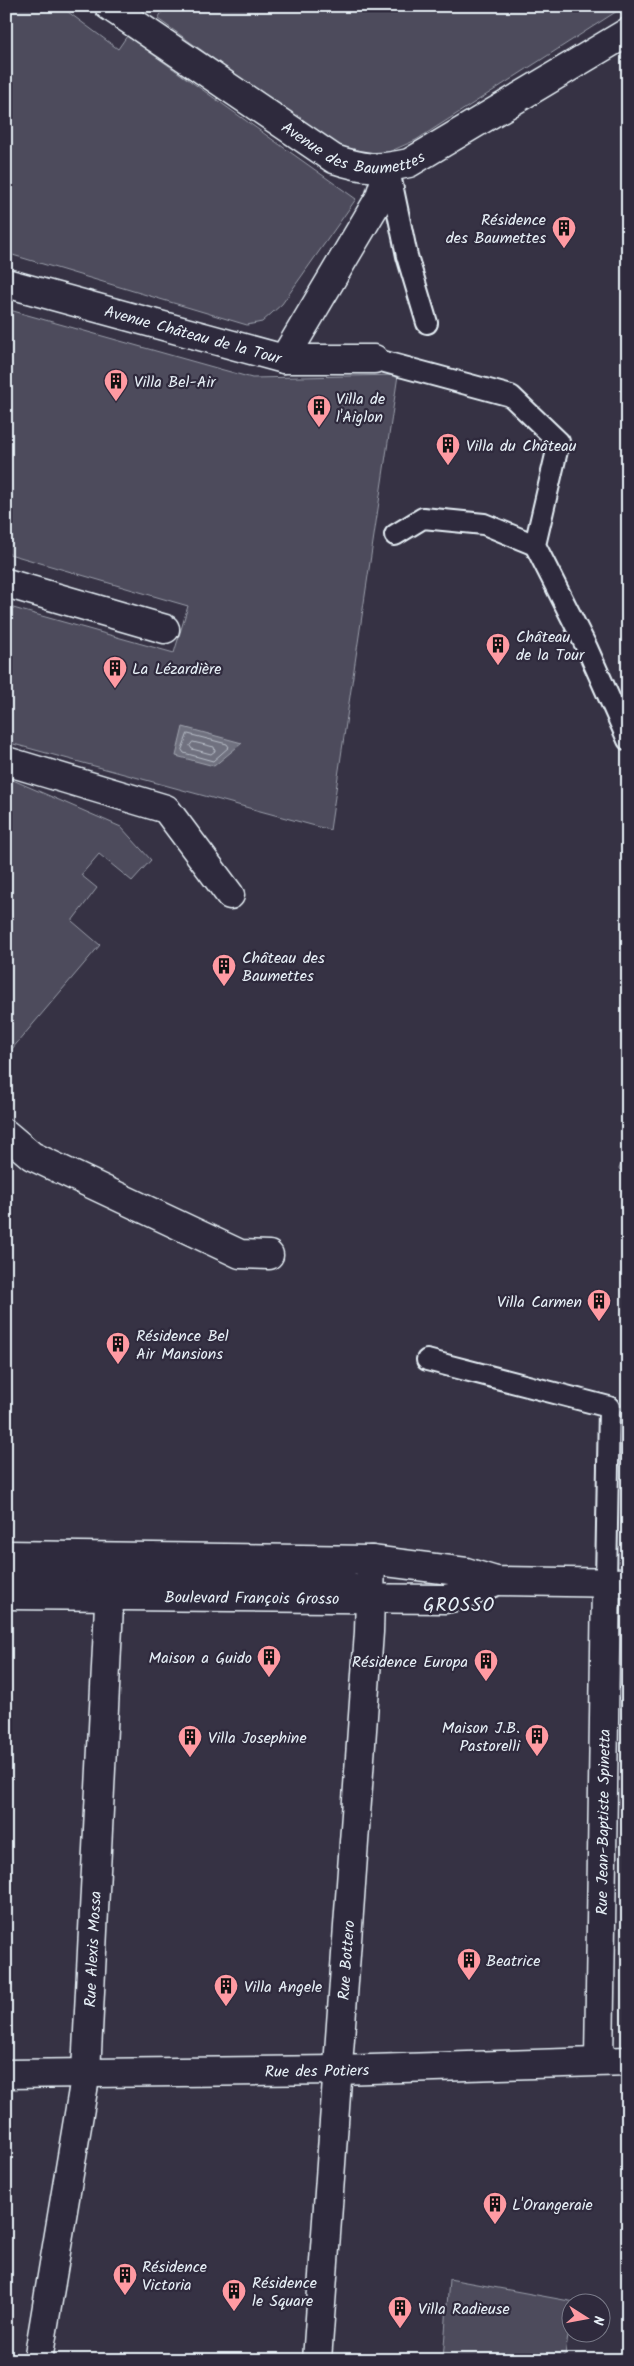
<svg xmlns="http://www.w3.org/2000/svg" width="634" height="2366" viewBox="0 0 634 2366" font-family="Kalam,sans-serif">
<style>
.green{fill:#4d4b5c;stroke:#9a9eaa}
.water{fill:#70717f;stroke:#a0a4af}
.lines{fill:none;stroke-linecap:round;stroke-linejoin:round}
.shore{stroke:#b8bec8;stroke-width:1}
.service-casing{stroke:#e8f1f8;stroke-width:24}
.minor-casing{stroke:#e8f1f8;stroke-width:31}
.tertiary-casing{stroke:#e8f1f8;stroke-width:31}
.secondary-casing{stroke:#e8f1f8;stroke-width:31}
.primary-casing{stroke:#e8f1f8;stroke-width:31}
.service{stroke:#2f2a3d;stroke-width:20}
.minor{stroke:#2f2a3d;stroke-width:28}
.tertiary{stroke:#2f2a3d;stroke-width:28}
.secondary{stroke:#2f2a3d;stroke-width:28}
.primary{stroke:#2f2a3d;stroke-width:28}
.labels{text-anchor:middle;stroke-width:4.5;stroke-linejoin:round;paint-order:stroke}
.street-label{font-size:16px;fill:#e8f1f8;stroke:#2f2a3d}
.poi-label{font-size:16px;fill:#e8f1f8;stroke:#2f2a3d;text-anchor:start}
.quarter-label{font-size:19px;letter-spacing:1px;fill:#e8f1f8;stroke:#2f2a3d}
</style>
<rect width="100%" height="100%" fill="#363244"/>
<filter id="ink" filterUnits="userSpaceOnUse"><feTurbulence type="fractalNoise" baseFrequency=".02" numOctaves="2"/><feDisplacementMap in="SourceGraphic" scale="10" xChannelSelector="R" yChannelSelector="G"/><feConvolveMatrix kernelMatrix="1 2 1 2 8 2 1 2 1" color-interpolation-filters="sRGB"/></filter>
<g filter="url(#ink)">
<g class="green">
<polygon points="6,6 60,6 118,49 127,36 356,199 282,304 262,322 247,325 6,253"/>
<polygon points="165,6 625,6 416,140 382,155 342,151 158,19"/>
<polygon points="6,309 252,378 398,375 330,830 6,742 6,606 174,653 188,606 6,553"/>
<polygon points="6,777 121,827 151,860 132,881 99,854 81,875 97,888 72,921 100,945 6,1056"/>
<polygon points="628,1146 628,1174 619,1169"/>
<polygon points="449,2279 575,2302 572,2304 571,2319 564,2360 443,2360"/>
</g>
<polygon class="water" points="183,727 242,743 214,766 176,756"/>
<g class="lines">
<g class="shore">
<polygon points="188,734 227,744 229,747 213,761 184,753 182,750"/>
<polygon points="193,742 214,747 215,751 211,754 192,749 190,746"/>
</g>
<defs>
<g id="service">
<polyline points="389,170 407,256 427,323"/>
<polyline points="374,359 511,396 559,442 535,545 587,648 628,740"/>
<polyline points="395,535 423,518 484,524 535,545"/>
<polyline points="427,1360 609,1407 606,1583"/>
<polyline points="6,1573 331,1576 348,1581 370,1599"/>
</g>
<g id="minor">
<path id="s1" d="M 6,283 L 284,359 L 379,199 L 389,168"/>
<polyline points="284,359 374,359"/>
<polyline points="6,583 165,629"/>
<polyline points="6,761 166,809 230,895"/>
<polyline points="6,1134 32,1156 240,1254 269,1255"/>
<path id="s2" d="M 599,2061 L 606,1583"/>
<path id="s3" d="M 6,2074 L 338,2070 L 628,2061"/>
<path id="s4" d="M 38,2360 L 86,2072 L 108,1627 C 110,1578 113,1580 70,1556"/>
</g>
<g id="tertiary">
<path id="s5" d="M 109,6 L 334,159 C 364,169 378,170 409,163 L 628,32"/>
</g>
<g id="secondary">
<path id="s6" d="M 317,2360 L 369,1632 L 371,1560"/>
</g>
<g id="primary">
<polyline points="6,1555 371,1560 466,1572 496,1581 628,1583"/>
<path id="s7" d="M 6,1595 L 445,1599 L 465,1595 L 496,1581"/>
</g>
</defs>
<use href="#service" class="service-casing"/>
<use href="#minor" class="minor-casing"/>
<use href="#tertiary" class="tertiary-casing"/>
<use href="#secondary" class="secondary-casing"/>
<use href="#primary" class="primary-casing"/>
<use href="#service" class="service"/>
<use href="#minor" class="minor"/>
<use href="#tertiary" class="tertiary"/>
<use href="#secondary" class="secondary"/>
<use href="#primary" class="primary"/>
</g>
</g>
<defs>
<symbol id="building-pin" viewBox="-11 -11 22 30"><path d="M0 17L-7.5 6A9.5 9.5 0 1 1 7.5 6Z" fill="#ff9aa2" stroke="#2f2a3d"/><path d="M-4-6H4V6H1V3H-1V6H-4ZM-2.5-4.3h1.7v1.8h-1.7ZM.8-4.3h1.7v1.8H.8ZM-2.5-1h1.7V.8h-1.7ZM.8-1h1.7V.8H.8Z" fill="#111"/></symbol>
</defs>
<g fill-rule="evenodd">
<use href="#building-pin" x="550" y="214" width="28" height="38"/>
<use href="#building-pin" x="102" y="367" width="28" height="38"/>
<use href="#building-pin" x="305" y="393" width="28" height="38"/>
<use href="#building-pin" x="434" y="431" width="28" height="38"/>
<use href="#building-pin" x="484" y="631" width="28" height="38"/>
<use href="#building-pin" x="101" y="654" width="28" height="38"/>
<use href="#building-pin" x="210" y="952" width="28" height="38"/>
<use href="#building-pin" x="585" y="1287" width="28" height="38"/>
<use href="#building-pin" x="104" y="1330" width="28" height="38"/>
<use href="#building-pin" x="255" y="1643" width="28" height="38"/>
<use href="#building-pin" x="472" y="1647" width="28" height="38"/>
<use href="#building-pin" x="523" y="1722" width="28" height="38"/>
<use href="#building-pin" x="176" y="1723" width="28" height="38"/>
<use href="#building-pin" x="455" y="1946" width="28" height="38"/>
<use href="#building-pin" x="212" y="1972" width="28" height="38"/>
<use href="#building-pin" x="481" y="2190" width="28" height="38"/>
<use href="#building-pin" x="111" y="2261" width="28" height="38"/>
<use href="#building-pin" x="220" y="2277" width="28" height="38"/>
<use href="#building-pin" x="386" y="2294" width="28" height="38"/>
</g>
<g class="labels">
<g class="street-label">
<text dy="6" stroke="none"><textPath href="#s5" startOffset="288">Avenue des Baumettes</textPath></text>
<text dy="6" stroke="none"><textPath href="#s1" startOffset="194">Avenue Château de la Tour</textPath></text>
<text dy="6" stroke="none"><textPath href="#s7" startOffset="246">Boulevard François Grosso</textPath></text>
<text dy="6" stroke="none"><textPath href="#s2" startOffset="239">Rue Jean-Baptiste Spinetta</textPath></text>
<text dy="6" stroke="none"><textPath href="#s4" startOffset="415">Rue Alexis Mossa</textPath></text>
<text dy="6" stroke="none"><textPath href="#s6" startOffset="401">Rue Bottero</textPath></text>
<text dy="6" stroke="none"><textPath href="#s3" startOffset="311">Rue des Potiers</textPath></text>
</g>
<g class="poi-label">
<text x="546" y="225" text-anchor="end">Résidence<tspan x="546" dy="18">des Baumettes</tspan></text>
<text x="134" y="387">Villa Bel-Air</text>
<text x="336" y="404">Villa de<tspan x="336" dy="18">l'Aiglon</tspan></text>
<text x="466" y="451">Villa du Château</text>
<text x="516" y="642">Château<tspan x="516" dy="18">de la Tour</tspan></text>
<text x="132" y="674">La Lézardière</text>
<text x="242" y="963">Château des<tspan x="242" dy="18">Baumettes</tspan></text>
<text x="582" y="1307" text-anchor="end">Villa Carmen</text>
<text x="136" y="1341">Résidence Bel<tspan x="136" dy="18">Air Mansions</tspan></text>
<text x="252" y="1663" text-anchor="end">Maison a Guido</text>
<text x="468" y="1667" text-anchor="end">Résidence Europa</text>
<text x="520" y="1733" text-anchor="end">Maison J.B.<tspan x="520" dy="18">Pastorelli</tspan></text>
<text x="208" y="1743">Villa Josephine</text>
<text x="486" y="1966">Beatrice</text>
<text x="244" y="1992">Villa Angele</text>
<text x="512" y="2210">L'Orangeraie</text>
<text x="142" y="2272">Résidence<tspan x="142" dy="18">Victoria</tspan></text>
<text x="252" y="2288">Résidence<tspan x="252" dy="18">le Square</tspan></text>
<text x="418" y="2314">Villa Radieuse</text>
</g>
<g class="quarter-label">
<text x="459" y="1611">GROSSO</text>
</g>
</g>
<rect width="634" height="2366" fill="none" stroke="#2f2a3d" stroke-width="25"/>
<rect x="12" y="12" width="609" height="2341" fill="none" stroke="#e8f1f8" stroke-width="2" filter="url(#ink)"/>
<g transform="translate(586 2318) rotate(101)"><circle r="24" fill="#2f2a3d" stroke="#797a88"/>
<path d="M0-4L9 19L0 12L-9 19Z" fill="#ff9aa2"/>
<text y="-8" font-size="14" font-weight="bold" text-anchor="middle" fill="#e8f1f8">N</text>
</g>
</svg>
